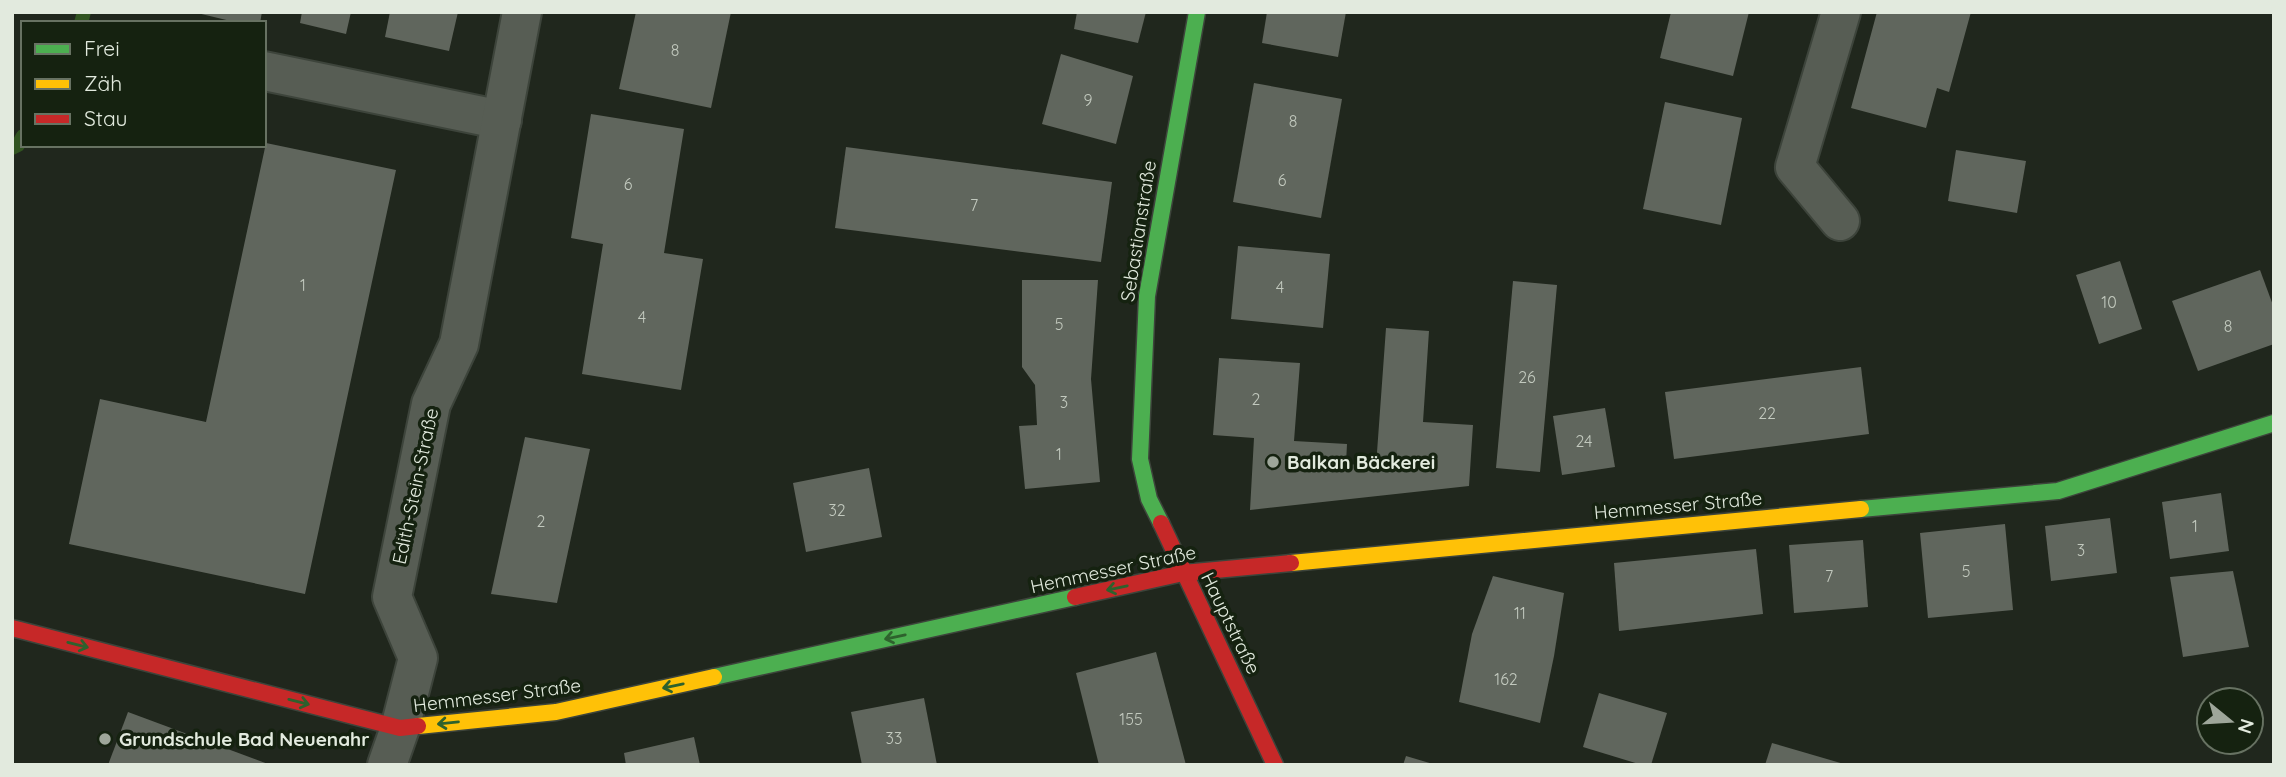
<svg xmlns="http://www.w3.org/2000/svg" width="2286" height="777" viewBox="0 0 2286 777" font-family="Quicksand,sans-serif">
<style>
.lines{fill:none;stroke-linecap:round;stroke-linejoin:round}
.stream{stroke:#315421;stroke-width:14}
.building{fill:#60665d}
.street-casing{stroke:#3d443b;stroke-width:42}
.fast-casing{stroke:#3d443b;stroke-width:19}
.slow-casing{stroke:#3d443b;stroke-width:19}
.jam-casing{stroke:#3d443b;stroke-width:19}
.street{stroke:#575d54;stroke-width:38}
.fast{stroke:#4caf50;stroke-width:16}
.slow{stroke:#ffc107;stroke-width:16}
.jam{stroke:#c62828;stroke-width:16}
.oneway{stroke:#2e612d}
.poi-dot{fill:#9ea69a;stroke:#152210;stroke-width:2.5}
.labels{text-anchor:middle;stroke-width:7;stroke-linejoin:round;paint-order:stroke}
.number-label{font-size:16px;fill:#c2c9be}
.street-label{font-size:19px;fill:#e2eade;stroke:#152210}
.poi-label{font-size:19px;font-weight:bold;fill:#e2eade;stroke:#152210;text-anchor:start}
</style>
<rect width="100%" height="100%" fill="#20271d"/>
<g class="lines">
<g class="stream">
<polyline points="81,23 84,12"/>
<polyline points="12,148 18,145 23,136"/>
</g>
</g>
<g class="building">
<polygon points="193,12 262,12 260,23 239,23"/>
<polygon points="302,12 351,12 346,34 300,23"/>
<polygon points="390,12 458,12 449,51 385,37"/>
<polygon points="636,12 731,12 711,108 619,89"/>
<polygon points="1077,12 1146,12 1138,43 1074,29"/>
<polygon points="1267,12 1346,12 1338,57 1262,43"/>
<polygon points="1671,12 1749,12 1733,76 1660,58"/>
<polygon points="1877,12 1971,12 1949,92 1937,88 1926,128 1851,108"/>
<polygon points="1061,54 1133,76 1116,144 1042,124"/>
<polygon points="1254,83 1342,99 1321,218 1233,202"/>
<polygon points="1665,102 1742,118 1721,225 1643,209"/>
<polygon points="591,114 684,129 664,253 703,259 681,390 582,374 603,244 571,238"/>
<polygon points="266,143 396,170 305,594 69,544 100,399 206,422"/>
<polygon points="846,147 1112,182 1101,262 835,228"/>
<polygon points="1956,150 2026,161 2017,213 1948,201"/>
<polygon points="1238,246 1330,254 1323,328 1231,319"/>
<polygon points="2120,261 2142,329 2099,344 2076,275"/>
<polygon points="2260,270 2274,308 2274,344 2198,371 2172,301"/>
<polygon points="1022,280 1098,280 1091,379 1100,482 1025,489 1019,426 1037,425 1035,385 1022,367"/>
<polygon points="1513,281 1557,285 1540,472 1496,468"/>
<polygon points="1386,328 1429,331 1423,422 1473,425 1469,486 1250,510 1254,438 1213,435 1219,358 1300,363 1294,441 1347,444 1346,464 1376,466"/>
<polygon points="1861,367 1869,434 1674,459 1665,392"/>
<polygon points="1605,408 1615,467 1562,475 1553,416"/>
<polygon points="525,437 590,449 557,603 491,594"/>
<polygon points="869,468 882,537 806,552 793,483"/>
<polygon points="2221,493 2229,551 2170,559 2162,502"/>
<polygon points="2110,518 2117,573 2051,581 2045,526"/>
<polygon points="2005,524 2013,610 1928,618 1920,533"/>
<polygon points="1863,540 1868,607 1794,613 1789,545"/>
<polygon points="1756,549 1763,614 1619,631 1614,563"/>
<polygon points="2233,571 2249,647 2183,657 2170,577"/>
<polygon points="1493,576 1564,593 1554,656 1540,723 1459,702 1472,634"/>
<polygon points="1156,652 1186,765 1099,765 1076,673"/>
<polygon points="1599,693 1667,713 1651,765 1642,765 1583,747"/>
<polygon points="924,698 937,765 862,765 851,712"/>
<polygon points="128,712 268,764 268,765 108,765"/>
<polygon points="694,737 700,765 626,765 624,753"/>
<polygon points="1772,743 1844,764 1844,765 1765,765"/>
<polygon points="1406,756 1433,764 1433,765 1403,765"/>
</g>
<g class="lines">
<defs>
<g id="street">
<polyline points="264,71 502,120"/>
<polyline points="1840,221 1795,167 1841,12"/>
<polyline points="387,765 400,728 418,658 392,597 431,404 459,344 522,12"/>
</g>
<g id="fast">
<polyline points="1861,509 2058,491 2274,423"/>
<polyline points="1161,523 1149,499 1140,459 1147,296 1197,12"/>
<polyline points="714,677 1075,597"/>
</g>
<g id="slow">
<polyline points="1291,563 1861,509"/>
<polyline points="418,726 556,712 714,677"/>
</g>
<g id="jam">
<polyline points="1161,523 1275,765"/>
<polyline points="1075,597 1183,573 1291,563"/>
<polyline points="12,628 400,728 418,726"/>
</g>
</defs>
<use href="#street" class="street-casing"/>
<use href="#fast" class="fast-casing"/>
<use href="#slow" class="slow-casing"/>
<use href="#jam" class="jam-casing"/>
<use href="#street" class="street"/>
<use href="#fast" class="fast"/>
<use href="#slow" class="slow"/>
<use href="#jam" class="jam"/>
</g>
<defs><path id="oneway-shaft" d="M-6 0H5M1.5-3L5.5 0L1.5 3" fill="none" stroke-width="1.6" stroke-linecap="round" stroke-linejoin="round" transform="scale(1.75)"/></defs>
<g class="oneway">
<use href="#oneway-shaft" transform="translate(1117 588) rotate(168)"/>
<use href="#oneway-shaft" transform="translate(895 637) rotate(168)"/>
<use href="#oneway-shaft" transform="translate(78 645) rotate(14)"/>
<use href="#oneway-shaft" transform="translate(673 686) rotate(168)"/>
<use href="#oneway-shaft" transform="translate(299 702) rotate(14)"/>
<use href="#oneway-shaft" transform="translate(448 723) rotate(174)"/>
</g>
<g class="poi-dot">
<circle cx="1273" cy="462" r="7"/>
<circle cx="105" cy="739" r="7"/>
</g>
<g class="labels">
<g class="number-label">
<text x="675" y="56">8</text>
<text x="1088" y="106">9</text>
<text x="1293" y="127">8</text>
<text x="1282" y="186">6</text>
<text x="628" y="190">6</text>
<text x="974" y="211">7</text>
<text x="303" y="291">1</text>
<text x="1280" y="293">4</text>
<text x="2109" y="308">10</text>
<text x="642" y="323">4</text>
<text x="1059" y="330">5</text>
<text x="2228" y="332">8</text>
<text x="1527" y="383">26</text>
<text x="1256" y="405">2</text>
<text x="1064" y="408">3</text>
<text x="1767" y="419">22</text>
<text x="1584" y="447">24</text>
<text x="1059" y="460">1</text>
<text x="837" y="516">32</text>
<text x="541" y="527">2</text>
<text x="2195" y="532">1</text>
<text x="2081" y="556">3</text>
<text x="1966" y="577">5</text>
<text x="1829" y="582">7</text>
<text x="1520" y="619">11</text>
<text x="1506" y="685">162</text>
<text x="1131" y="725">155</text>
<text x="894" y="744">33</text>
</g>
<g class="street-label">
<text transform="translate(1138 231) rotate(-81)" y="7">Sebastianstraße</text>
<text transform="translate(415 486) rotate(-78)" y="7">Edith-Stein-Straße</text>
<text transform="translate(1678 505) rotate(-5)" y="7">Hemmesser Straße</text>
<text transform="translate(1113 569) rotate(-12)" y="7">Hemmesser Straße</text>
<text transform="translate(1231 623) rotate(64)" y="7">Hauptstraße</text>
<text transform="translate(497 695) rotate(-7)" y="7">Hemmesser Straße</text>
</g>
<g class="poi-label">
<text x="1287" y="469">Balkan Bäckerei</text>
<text x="119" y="746">Grundschule Bad Neuenahr</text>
</g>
</g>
<rect width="2286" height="777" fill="none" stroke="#e2eade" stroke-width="28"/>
<rect x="21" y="21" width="245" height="126" fill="#152210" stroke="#677262" stroke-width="2"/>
<rect x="35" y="44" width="35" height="10" fill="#4caf50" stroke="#677262" stroke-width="2"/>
<text x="84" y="56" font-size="21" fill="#e2eade">Frei</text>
<rect x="35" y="79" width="35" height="10" fill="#ffc107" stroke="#677262" stroke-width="2"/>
<text x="84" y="91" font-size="21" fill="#e2eade">Zäh</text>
<rect x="35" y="114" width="35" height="10" fill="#c62828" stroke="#677262" stroke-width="2"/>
<text x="84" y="126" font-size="21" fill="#e2eade">Stau</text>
<g transform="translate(2230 721) rotate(108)"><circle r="33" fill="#152210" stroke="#677262" stroke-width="2"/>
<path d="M0-5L12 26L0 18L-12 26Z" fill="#9ea69a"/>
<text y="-10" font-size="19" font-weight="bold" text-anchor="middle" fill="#e2eade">N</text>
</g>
</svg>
